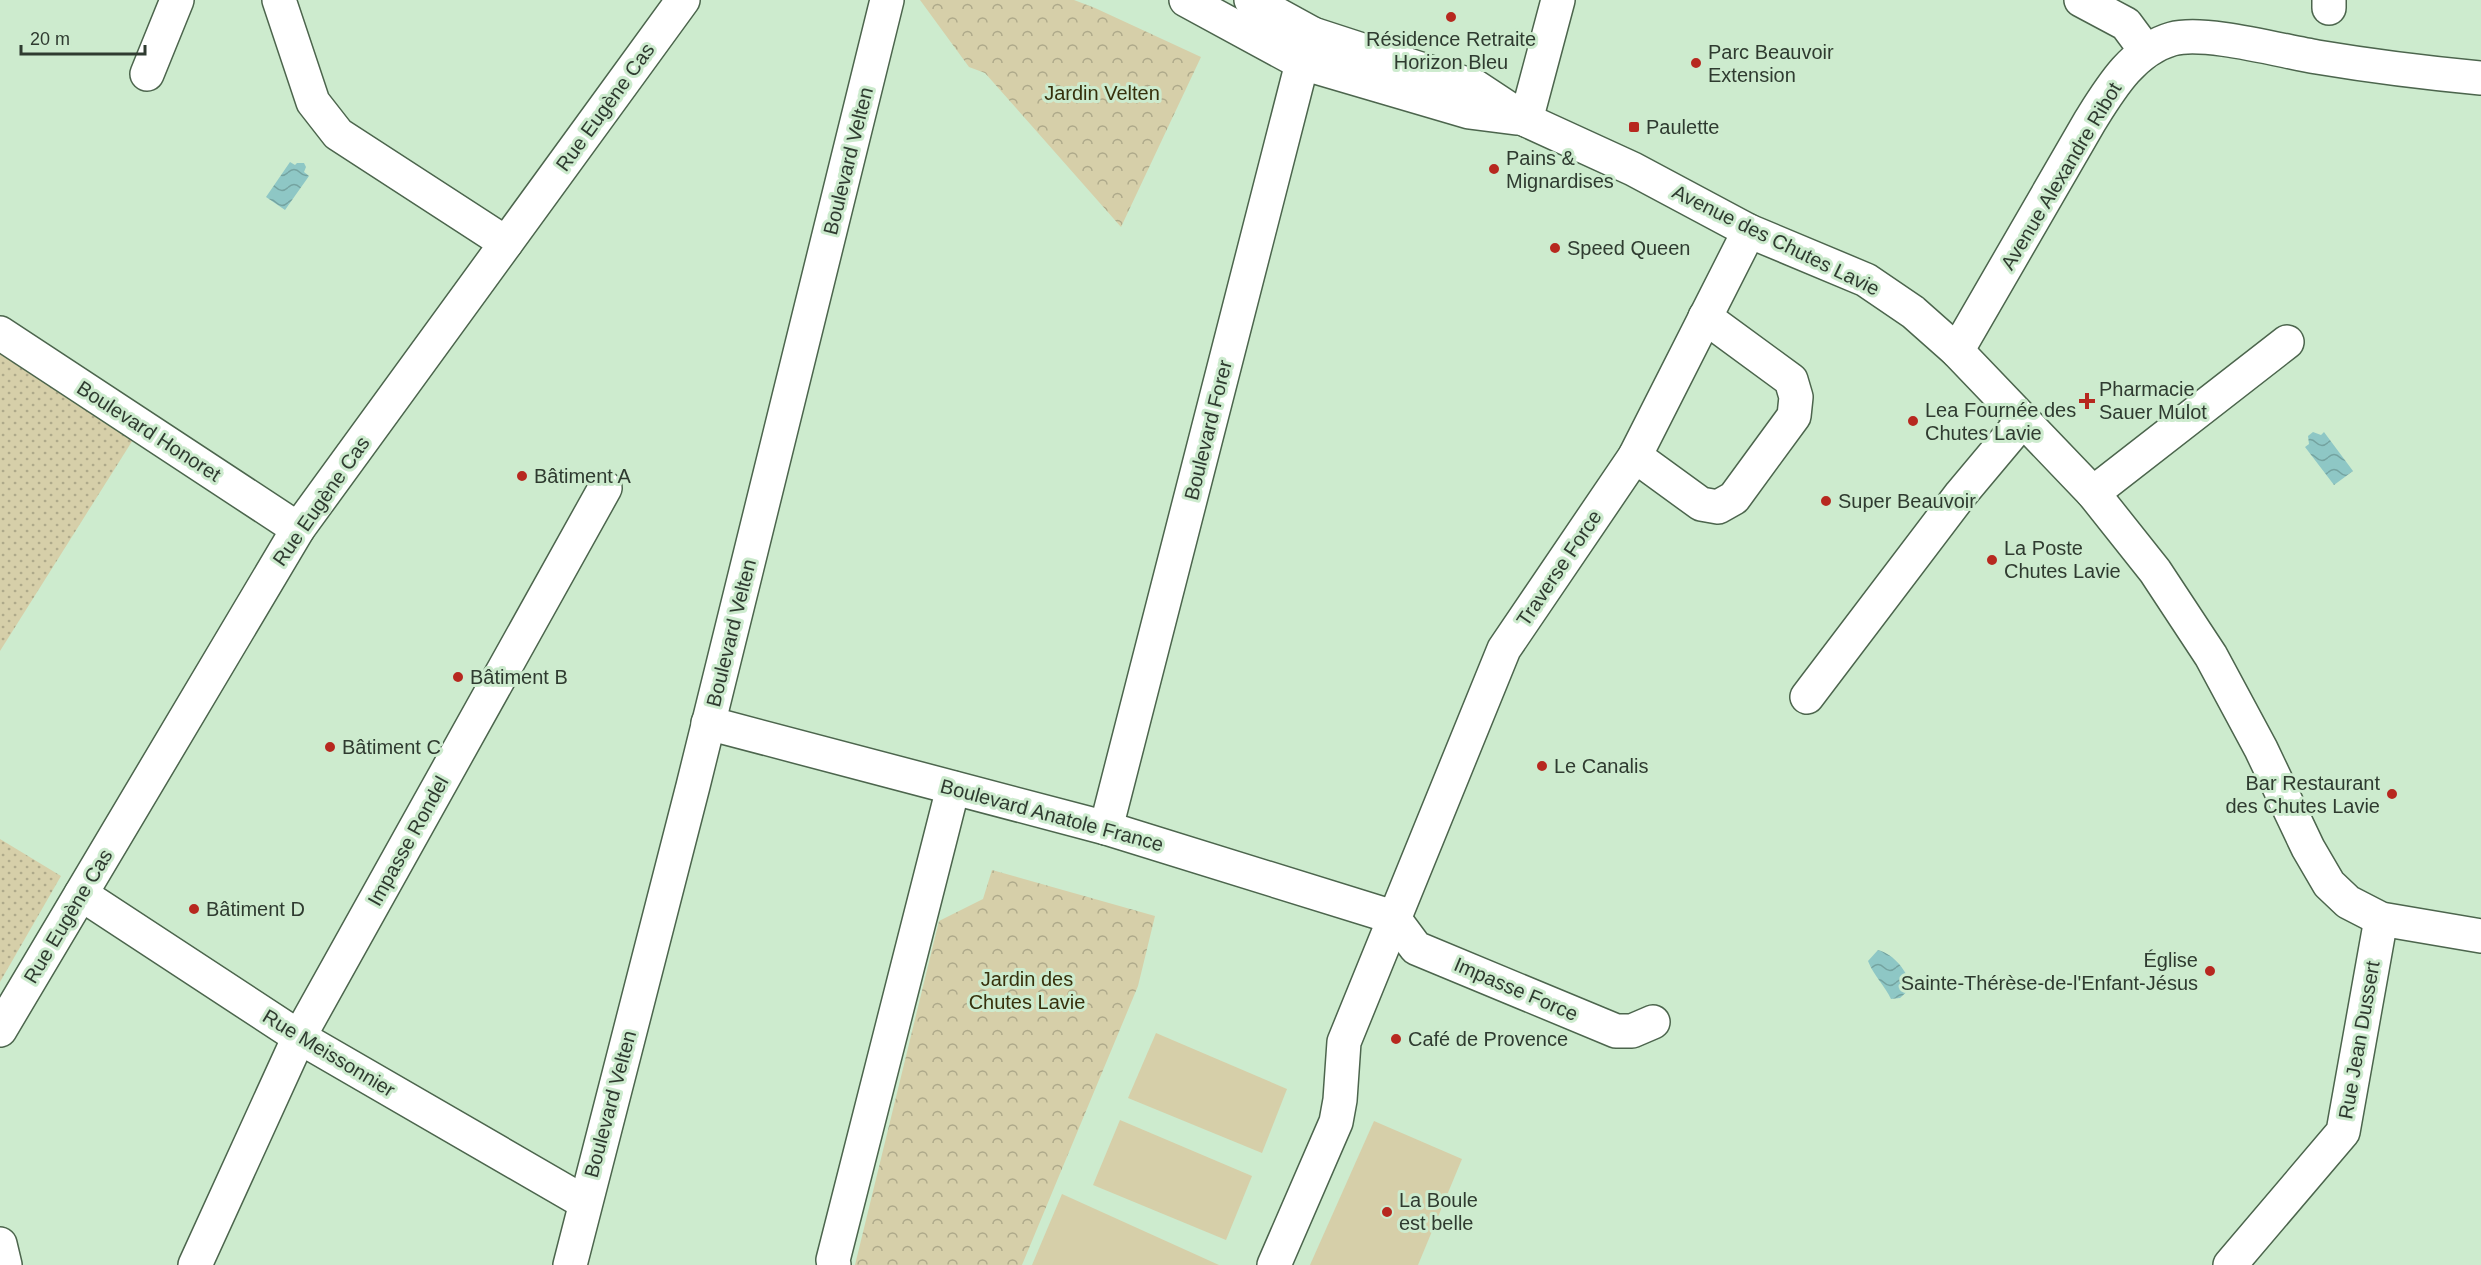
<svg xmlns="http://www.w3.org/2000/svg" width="2481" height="1265" viewBox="0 0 2481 1265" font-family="Arial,sans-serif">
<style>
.grass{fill:url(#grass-dots)}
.park{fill:url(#park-crowns)}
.pitch{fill:#d6cfa9}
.water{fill:url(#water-waves)}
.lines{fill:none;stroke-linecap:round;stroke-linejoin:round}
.minor-casing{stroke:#4c654d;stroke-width:36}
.minor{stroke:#fff;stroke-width:33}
.poi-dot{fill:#b7281f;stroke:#cdebce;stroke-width:2}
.labels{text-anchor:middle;stroke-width:6;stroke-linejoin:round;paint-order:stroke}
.poi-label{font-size:20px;fill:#2f3b30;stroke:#cdebce;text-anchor:start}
.park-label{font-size:20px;fill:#36300c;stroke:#cdebce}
.street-label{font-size:20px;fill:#2f3b30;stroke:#cdebce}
</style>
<defs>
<pattern id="grass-dots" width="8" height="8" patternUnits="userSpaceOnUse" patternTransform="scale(1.5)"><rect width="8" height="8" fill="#d6cfa9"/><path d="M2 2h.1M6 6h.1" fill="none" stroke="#aea98a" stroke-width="1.8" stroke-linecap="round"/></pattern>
<pattern id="park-crowns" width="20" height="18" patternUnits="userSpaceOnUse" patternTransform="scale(1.5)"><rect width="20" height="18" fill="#d6cfa9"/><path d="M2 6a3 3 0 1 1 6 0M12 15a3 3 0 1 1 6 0" fill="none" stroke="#aea98a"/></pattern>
<pattern id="water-waves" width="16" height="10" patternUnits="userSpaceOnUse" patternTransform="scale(1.5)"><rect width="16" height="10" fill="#8ec7c5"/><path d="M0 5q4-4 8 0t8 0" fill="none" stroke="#74a3a0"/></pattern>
</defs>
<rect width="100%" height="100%" fill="#cdebce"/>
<g class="grass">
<polygon points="0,347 136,435 0,651"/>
<polygon points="0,839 61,876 0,982"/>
</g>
<g class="park">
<polygon points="920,0 1074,0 1095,8 1201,57 1121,227 985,73 969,67"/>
<polygon points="992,870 1155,916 1138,986 1022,1265 855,1265 939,921 983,899"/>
</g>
<g class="pitch">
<polygon points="1156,1033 1287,1089 1262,1153 1128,1098"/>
<polygon points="1120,1120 1252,1176 1226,1240 1093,1185"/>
<polygon points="1374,1121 1462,1159 1418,1265 1310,1265"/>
<polygon points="1062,1194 1219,1265 1032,1265"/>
</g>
<g class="water">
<polygon points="290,162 295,165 297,163 304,163 306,167 304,172 309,176 285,210 266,197"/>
<polygon points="2313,432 2321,435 2324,432 2353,471 2334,485 2305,447 2309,444 2308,436"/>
<path d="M 1878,950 C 1895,955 1906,970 1912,987 L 1900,998 L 1891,999 C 1885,986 1874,976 1868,961 Z"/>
</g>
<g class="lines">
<defs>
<g id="minor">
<polyline points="279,0 313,102 338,134 506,243"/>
<polyline points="1186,0 1302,63 1469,112 1516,118"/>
<polyline points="1251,0 1313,34 1476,87 1526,120 1633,169 1749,231 1866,280 1913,312 1957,351 2093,493 2155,571 2211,656 2261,749 2308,848 2329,884 2348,902 2381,919 2481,936"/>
<polyline points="2081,0 2126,24 2146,51"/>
<polyline points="2329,8 2329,0"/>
<polyline points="147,74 177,0"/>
<polyline points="1526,120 1558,0"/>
<polyline points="0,333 298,529"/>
<path d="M 1957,351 L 2090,121 C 2110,89 2133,50 2172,39 C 2205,30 2281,51 2317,57 C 2371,66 2427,73 2481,78"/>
<polyline points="1635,456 1701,504 1718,507 1734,498 1794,416 1796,397 1791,380 1705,317"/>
<polyline points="2093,493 2287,342"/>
<polyline points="1807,697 1961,494 2023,420"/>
<polyline points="708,723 1106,828 1393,917"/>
<polyline points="1106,828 1302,63 1313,34"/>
<polyline points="81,894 299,1037 584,1202"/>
<polyline points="1393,917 1416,948 1616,1031 1632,1031 1653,1022"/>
<polyline points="0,1030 298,529 683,0"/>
<polyline points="0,1244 5,1265"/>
<polyline points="195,1265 299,1037 605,488"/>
<polyline points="570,1265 693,786 887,0"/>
<polyline points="834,1265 833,1260 953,788"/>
<polyline points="1274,1265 1336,1122 1340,1100 1344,1042 1504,649 1635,456 1749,231"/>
<polyline points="2230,1265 2343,1132 2381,919"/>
</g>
</defs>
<use href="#minor" class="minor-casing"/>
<use href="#minor" class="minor"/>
</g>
<g class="poi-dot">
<circle cx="1451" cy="17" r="6"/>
<circle cx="1696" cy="63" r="6"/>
<rect x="1628" y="121" width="12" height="12" rx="3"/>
<circle cx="1494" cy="169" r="6"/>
<circle cx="1555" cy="248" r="6"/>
<path d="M2084 392h6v6h6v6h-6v6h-6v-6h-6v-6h6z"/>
<circle cx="1913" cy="421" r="6"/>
<circle cx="522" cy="476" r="6"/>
<circle cx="1826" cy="501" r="6"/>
<circle cx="1992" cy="560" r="6"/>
<circle cx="458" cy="677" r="6"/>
<circle cx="330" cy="747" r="6"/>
<circle cx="1542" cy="766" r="6"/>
<circle cx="2392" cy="794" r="6"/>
<circle cx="194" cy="909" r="6"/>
<circle cx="2210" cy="971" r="6"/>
<circle cx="1396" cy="1039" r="6"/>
<circle cx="1387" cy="1212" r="6"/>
</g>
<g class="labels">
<g class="poi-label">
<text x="1451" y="46" text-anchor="middle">Résidence Retraite<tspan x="1451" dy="23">Horizon Bleu</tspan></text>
<text x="1708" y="59">Parc Beauvoir<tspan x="1708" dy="23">Extension</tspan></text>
<text x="1646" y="134">Paulette</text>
<text x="1506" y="165">Pains &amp;<tspan x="1506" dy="23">Mignardises</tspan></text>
<text x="1567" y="255">Speed Queen</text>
<text x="2099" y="396">Pharmacie<tspan x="2099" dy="23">Sauer Mulot</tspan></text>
<text x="1925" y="417">Lea Fournée des<tspan x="1925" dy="23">Chutes Lavie</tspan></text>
<text x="534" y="483">Bâtiment A</text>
<text x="1838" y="508">Super Beauvoir</text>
<text x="2004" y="555">La Poste<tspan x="2004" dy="23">Chutes Lavie</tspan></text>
<text x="470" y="684">Bâtiment B</text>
<text x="342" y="754">Bâtiment C</text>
<text x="1554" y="773">Le Canalis</text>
<text x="2380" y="790" text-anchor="end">Bar Restaurant<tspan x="2380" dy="23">des Chutes Lavie</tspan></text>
<text x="206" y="916">Bâtiment D</text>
<text x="2198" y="967" text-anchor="end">Église<tspan x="2198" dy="23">Sainte-Thérèse-de-l'Enfant-Jésus</tspan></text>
<text x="1408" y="1046">Café de Provence</text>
<text x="1399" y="1207">La Boule<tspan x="1399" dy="23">est belle</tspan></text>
</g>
<g class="park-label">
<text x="1102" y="100">Jardin Velten</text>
<text x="1027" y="986">Jardin des<tspan x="1027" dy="23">Chutes Lavie</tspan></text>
</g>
<g class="street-label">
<text transform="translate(605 107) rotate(-54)" y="7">Rue Eugène Cas</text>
<text transform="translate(848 161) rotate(-76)" y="7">Boulevard Velten</text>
<text transform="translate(2061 176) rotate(-59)" y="7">Avenue Alexandre Ribot</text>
<text transform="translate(1776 240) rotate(26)" y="7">Avenue des Chutes Lavie</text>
<text transform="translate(1208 430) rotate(-76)" y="7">Boulevard Forer</text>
<text transform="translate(149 431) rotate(33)" y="7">Boulevard Honoret</text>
<text transform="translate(321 501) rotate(-55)" y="7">Rue Eugène Cas</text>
<text transform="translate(1559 568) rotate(-56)" y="7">Traverse Force</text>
<text transform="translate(731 633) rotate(-76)" y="7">Boulevard Velten</text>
<text transform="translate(1052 815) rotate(15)" y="7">Boulevard Anatole France</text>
<text transform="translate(408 841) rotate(-61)" y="7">Impasse Rondel</text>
<text transform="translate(68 916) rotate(-59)" y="7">Rue Eugène Cas</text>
<text transform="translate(1516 989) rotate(23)" y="7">Impasse Force</text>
<text transform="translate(2359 1040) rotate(-80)" y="7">Rue Jean Dussert</text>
<text transform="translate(329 1053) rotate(31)" y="7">Rue Meissonnier</text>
<text transform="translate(610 1104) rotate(-75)" y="7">Boulevard Velten</text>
</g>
</g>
<path d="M21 45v9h124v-9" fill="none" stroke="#2f3b30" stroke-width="3"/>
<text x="30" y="45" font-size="18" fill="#2f3b30" stroke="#cdebce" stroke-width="4.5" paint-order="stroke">20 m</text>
</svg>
